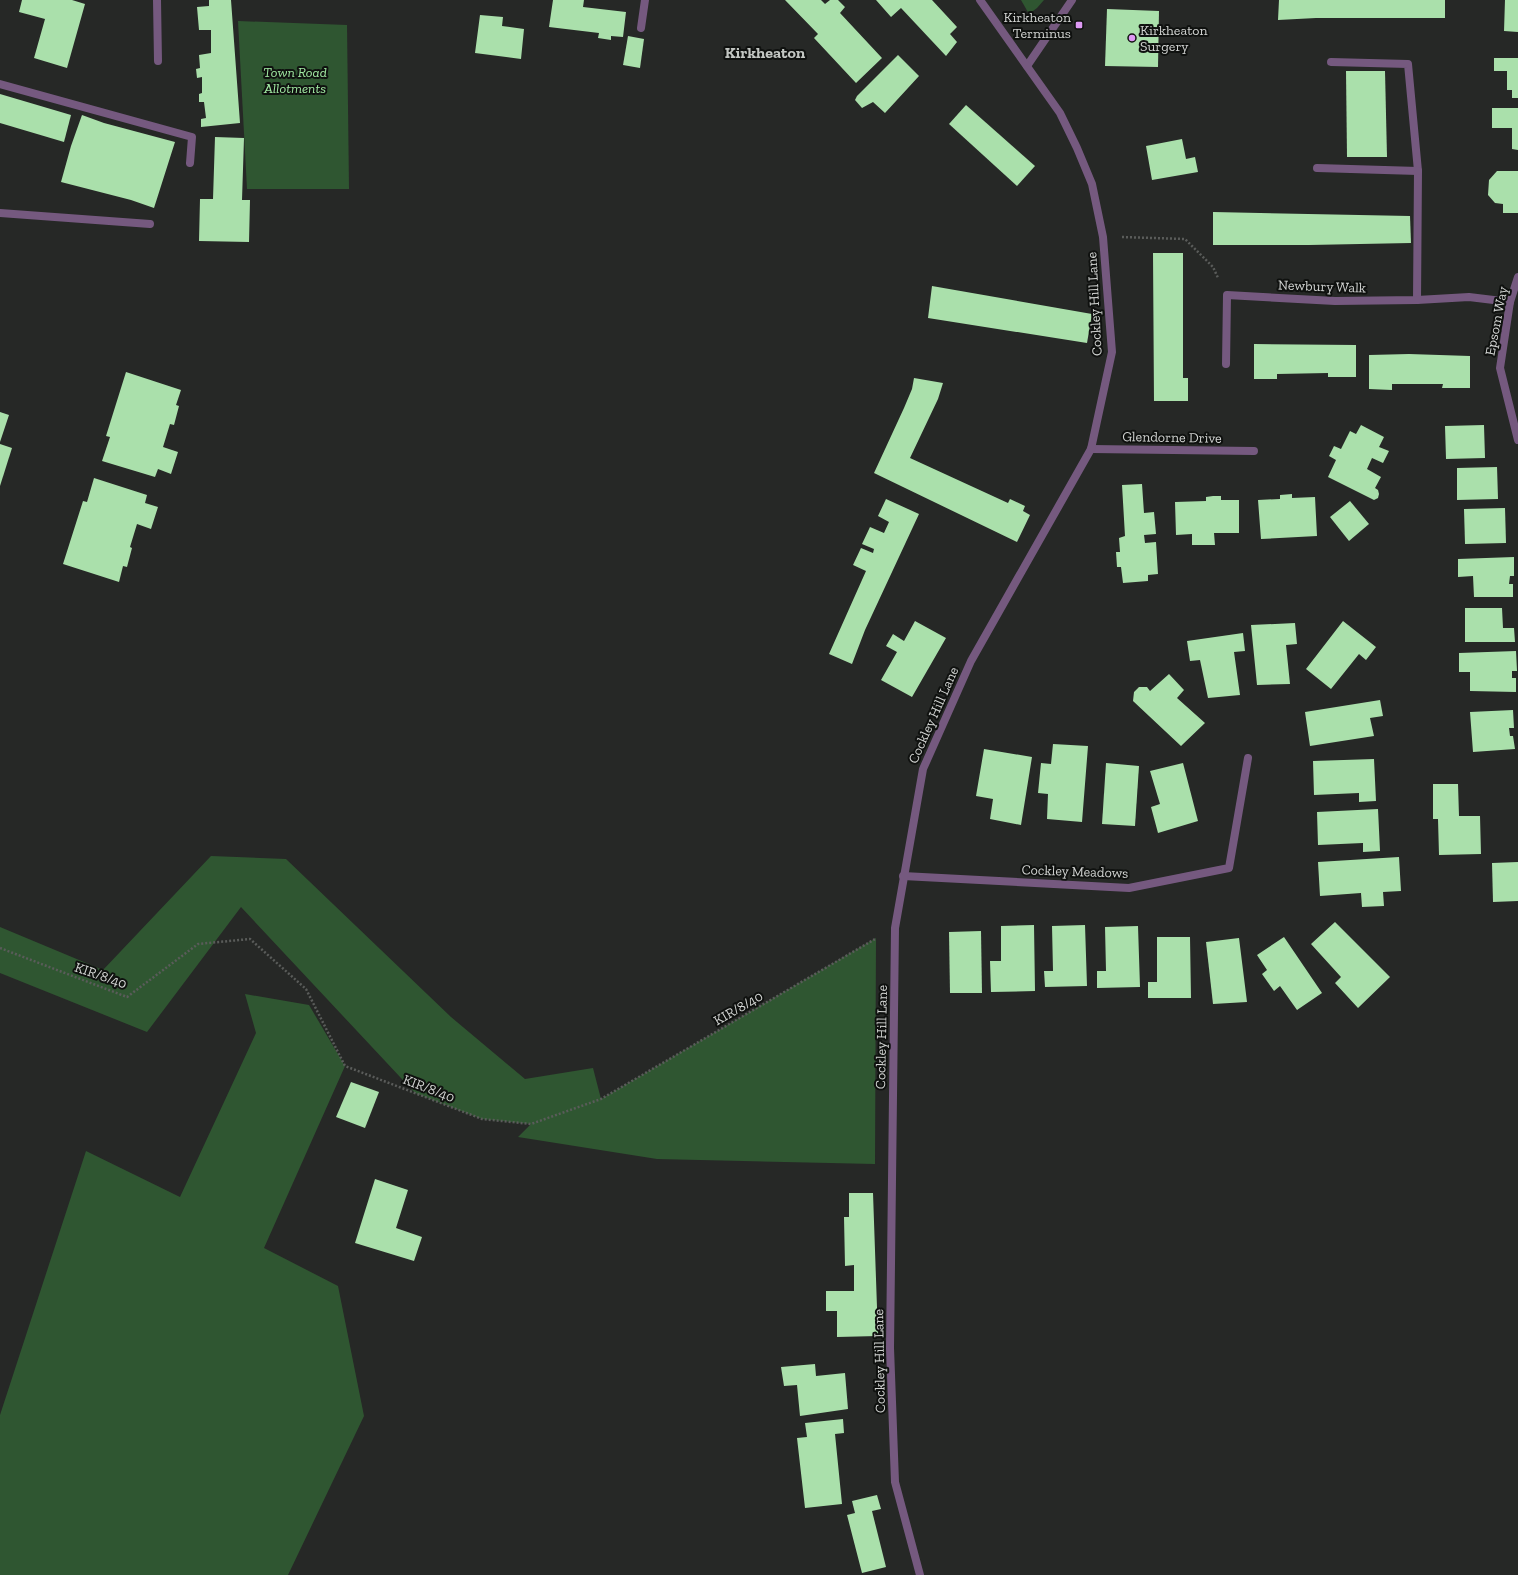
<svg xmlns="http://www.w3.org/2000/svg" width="1518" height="1575" viewBox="0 0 1518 1575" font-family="'Zilla Slab',serif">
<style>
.green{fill:#2f5631}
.building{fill:#aae0ab}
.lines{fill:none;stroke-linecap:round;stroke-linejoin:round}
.path{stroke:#5a5c5a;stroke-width:2.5;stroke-dasharray:2 2;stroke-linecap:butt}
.service{stroke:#75597f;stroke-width:8}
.minor{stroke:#75597f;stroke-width:8}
.tertiary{stroke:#75597f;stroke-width:8}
.poi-dot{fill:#dd99f3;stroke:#0f110f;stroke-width:1.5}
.labels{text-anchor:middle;stroke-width:4;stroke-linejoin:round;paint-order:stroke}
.poi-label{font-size:14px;fill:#d2d4d2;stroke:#0f110f;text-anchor:end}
.park-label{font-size:14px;font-style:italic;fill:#a2eaa3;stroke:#0f110f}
.street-label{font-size:14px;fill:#d2d4d2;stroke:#0f110f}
.quarter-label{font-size:16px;font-weight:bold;fill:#c2c6c2;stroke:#0f110f}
</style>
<rect width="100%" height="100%" fill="#262826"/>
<g class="green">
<polygon points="1021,0 1044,0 1037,8 1029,14"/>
<polygon points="238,21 347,25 349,189 247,189"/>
<polygon points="211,856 286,859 451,1017 525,1079 593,1068 601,1099 876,938 875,1164 657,1159 518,1137 531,1124 482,1119 415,1093 241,907 147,1032 0,973 0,927 103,970"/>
<polygon points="245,994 309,1005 345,1066 264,1248 338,1286 364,1416 288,1575 0,1575 0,1415 86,1151 180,1197 256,1033"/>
</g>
<g class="building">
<polygon points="22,0 72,0 85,4 67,68 34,58 45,19 19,12"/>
<polygon points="209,0 231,0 240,123 201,127 201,119 206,118 204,102 199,102 199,94 202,93 202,77 197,78 196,69 200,68 199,55 211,53 211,30 199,30 197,7 209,6"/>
<polygon points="553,0 584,0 583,7 626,12 623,37 611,36 611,40 598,38 599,33 549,27"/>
<polygon points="785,0 821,0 825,4 830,0 838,0 845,7 840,13 882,58 856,83 814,38 818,34"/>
<polygon points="876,0 932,0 957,27 950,34 957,42 946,56 901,8 891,17"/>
<polygon points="1279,0 1445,0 1445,18 1316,18 1278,20"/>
<polygon points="1505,0 1518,0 1518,32 1504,31"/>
<polygon points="1107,9 1159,11 1158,67 1105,66"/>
<polygon points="480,15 503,17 502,26 524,29 521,59 475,53"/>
<polygon points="628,36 644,39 640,68 623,65"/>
<polygon points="898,55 919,76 885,113 873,102 862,108 855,100 857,96"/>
<polygon points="1494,58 1518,58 1518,98 1512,98 1512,90 1507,90 1507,71 1494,71"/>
<polygon points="1346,71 1385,71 1387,157 1347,157"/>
<polygon points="0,94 71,115 64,142 0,123"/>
<polygon points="966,105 1035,166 1017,186 949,124"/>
<polygon points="1492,108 1518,108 1518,150 1512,149 1512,128 1492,128"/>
<polygon points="82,115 104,123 175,142 154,208 131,200 61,182 71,146"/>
<polygon points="215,137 244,138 242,200 250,200 249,242 199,241 200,199 213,199"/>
<polygon points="1182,139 1186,159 1195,157 1198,172 1152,180 1146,146"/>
<polygon points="1497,171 1518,171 1518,213 1503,213 1503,204 1495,203 1488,195 1489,180"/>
<polygon points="1213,212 1410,216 1411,243 1309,245 1213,245"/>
<polygon points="1153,253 1183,253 1183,378 1188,378 1188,401 1154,401"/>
<polygon points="932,286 1092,314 1087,343 928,318"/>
<polygon points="1254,344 1356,345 1356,377 1328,377 1328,373 1277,374 1277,379 1254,379"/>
<polygon points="1409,354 1470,356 1470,388 1442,388 1443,384 1392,384 1392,390 1369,389 1369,355"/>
<polygon points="126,372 181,390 176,405 179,406 174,425 170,424 163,447 178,452 171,474 158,469 155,477 102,461 110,437 106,436"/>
<polygon points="914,378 943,383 938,399 910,458 1008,503 1010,499 1025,506 1023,511 1030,515 1017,542 874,473 904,408 912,389"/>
<polygon points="0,412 9,415 0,442"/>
<polygon points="1361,425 1384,437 1379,447 1389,451 1383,463 1372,458 1367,469 1381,477 1375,488 1378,490 1379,494 1378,498 1374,500 1328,477 1336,460 1329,456 1334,446 1341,449 1350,431 1356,434"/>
<polygon points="1484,425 1485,458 1446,459 1445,426"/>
<polygon points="0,444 12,448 0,486"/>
<polygon points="1497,467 1498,499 1457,500 1457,468"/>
<polygon points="94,478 147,495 145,503 158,507 151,529 137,524 130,547 132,548 127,567 123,566 119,582 63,564 83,501 87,502"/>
<polygon points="1142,484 1144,513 1154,512 1156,534 1144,535 1145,543 1156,542 1158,574 1148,575 1148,581 1123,583 1121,567 1117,567 1116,552 1120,552 1119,538 1125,536 1122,485"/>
<polygon points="1292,494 1292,498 1315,497 1317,536 1261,539 1258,500 1280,499 1280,495"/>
<polygon points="1213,496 1221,496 1221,500 1239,500 1239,533 1214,533 1215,545 1192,545 1192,534 1176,535 1175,502 1206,501 1206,497"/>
<polygon points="886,499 919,514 865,630 852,664 829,654 866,571 853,565 861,548 873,553 874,549 862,544 870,527 884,533 889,522 878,516"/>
<polygon points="1350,501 1369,524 1349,541 1330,517"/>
<polygon points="1505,508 1506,543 1465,544 1464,509"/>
<polygon points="1514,557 1514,576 1510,576 1509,584 1513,584 1513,597 1474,597 1473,576 1458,577 1458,559"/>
<polygon points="1465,608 1502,608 1503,628 1514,628 1515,642 1465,642"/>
<polygon points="915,621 946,638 912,697 881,680 897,652 886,646 893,634 904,641"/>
<polygon points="1343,621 1376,647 1366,660 1359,654 1331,689 1306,669"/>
<polygon points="1295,623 1297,644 1286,645 1290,684 1257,685 1251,625"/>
<polygon points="1243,633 1245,651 1234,652 1240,695 1208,698 1200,660 1190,661 1187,641"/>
<polygon points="1516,651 1517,671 1512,671 1512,678 1516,678 1516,692 1470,691 1470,672 1459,672 1459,653"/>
<polygon points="1169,674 1184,690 1177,698 1205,723 1181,746 1133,701 1134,692 1139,687 1147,687 1150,691"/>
<polygon points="1380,700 1383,716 1370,718 1374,736 1310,746 1305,712"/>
<polygon points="1513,710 1514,728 1509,728 1510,736 1513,736 1515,749 1473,752 1470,712"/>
<polygon points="1053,744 1088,746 1082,822 1047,819 1048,794 1038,793 1041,763 1051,764"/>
<polygon points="984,749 1032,757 1021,825 990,819 993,799 976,796"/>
<polygon points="1374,759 1376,801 1359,802 1359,793 1314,795 1313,761"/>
<polygon points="1106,763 1139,766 1135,826 1102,824"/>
<polygon points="1183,763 1198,821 1158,833 1151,807 1160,804 1150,771"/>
<polygon points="1433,784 1458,784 1459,816 1480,816 1481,854 1439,855 1438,819 1433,819"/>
<polygon points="1378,809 1380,851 1363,852 1363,843 1318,845 1317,812"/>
<polygon points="1399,857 1401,891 1383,892 1384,906 1362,907 1361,893 1320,896 1318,862"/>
<polygon points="1518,862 1518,901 1493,902 1492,863"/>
<polygon points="1335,922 1390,977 1358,1008 1335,983 1341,977 1311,944"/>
<polygon points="1034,925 1035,991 991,992 990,961 1001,961 1001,926"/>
<polygon points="1085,925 1087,986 1045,987 1044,971 1053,971 1052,926"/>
<polygon points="1138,926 1140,987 1097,988 1097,971 1106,971 1105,927"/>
<polygon points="981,931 982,993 950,993 949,932"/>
<polygon points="1157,937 1190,937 1191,998 1148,998 1148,982 1157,982"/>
<polygon points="1284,937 1322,993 1297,1010 1280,986 1274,991 1262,974 1267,970 1257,955"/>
<polygon points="1239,938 1247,1002 1213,1004 1206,942"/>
<polygon points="351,1082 379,1092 365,1128 336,1117"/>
<polygon points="375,1179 408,1190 396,1228 422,1237 414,1261 355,1243"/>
<polygon points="849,1193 873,1193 878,1336 837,1337 837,1311 826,1311 826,1291 854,1291 854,1265 845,1266 844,1217 849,1217"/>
<polygon points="815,1364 816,1376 845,1373 848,1409 800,1416 797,1385 784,1386 781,1367"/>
<polygon points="843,1419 844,1433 835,1434 842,1504 805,1508 797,1438 807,1437 805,1423"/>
<polygon points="877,1495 881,1509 872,1511 886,1567 862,1573 847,1515 855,1513 852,1501"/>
</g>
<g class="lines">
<g class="path">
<polyline points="1122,237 1185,239 1213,267 1218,278"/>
<polyline points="0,948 127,997 198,944 250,939 306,989 345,1066 482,1119 531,1124 601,1099 875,939"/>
</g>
<g class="service">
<polyline points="0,84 192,137 190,163"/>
<polyline points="0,213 150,224"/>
</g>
<g class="minor">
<polyline points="157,0 158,61"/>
<polyline points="641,28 645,0"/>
<polyline points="1331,62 1408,64 1418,171 1417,300"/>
<polyline points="1317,168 1418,171"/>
<polyline points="1518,277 1510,302 1500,368 1518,440"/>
<polyline points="1226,364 1227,295 1335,301 1417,300 1469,297 1510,302"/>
<polyline points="1091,449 1254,451"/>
<polyline points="903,876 1129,888 1229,868 1248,758"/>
</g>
<g class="tertiary">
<polyline points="1027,66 1072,0"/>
<polyline points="920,1575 895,1482 890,1348 895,928 923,769 971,661 1091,449 1112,352 1103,237 1092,184 1077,148 1060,113 980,0"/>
</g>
</g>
<g class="poi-dot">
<rect x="1075" y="21" width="8" height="8" rx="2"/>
<circle cx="1132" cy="38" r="4"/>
</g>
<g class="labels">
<g class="poi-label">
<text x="1071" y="22">Kirkheaton<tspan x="1071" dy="16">Terminus</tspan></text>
<text x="1140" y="35" text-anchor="start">Kirkheaton<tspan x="1140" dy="16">Surgery</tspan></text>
</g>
<g class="park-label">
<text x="295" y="77">Town Road<tspan x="295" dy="16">Allotments</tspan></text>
</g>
<g class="street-label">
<text transform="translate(1322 286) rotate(2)" y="5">Newbury Walk</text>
<text transform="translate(1094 304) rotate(-93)" y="5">Cockley Hill Lane</text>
<text transform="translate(1496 321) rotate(-79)" y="5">Epsom Way</text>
<text transform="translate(1172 437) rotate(1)" y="5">Glendorne Drive</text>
<text transform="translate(933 715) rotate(-66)" y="5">Cockley Hill Lane</text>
<text transform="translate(1075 871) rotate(2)" y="5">Cockley Meadows</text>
<text transform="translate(101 975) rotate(19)" y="5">KIR/8/40</text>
<text transform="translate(738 1008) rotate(-30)" y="5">KIR/8/40</text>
<text transform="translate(881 1037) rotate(-89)" y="5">Cockley Hill Lane</text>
<text transform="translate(429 1088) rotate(21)" y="5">KIR/8/40</text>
<text transform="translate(879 1361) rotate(-91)" y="5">Cockley Hill Lane</text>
</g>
<g class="quarter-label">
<text x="765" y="58">Kirkheaton</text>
</g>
</g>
</svg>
